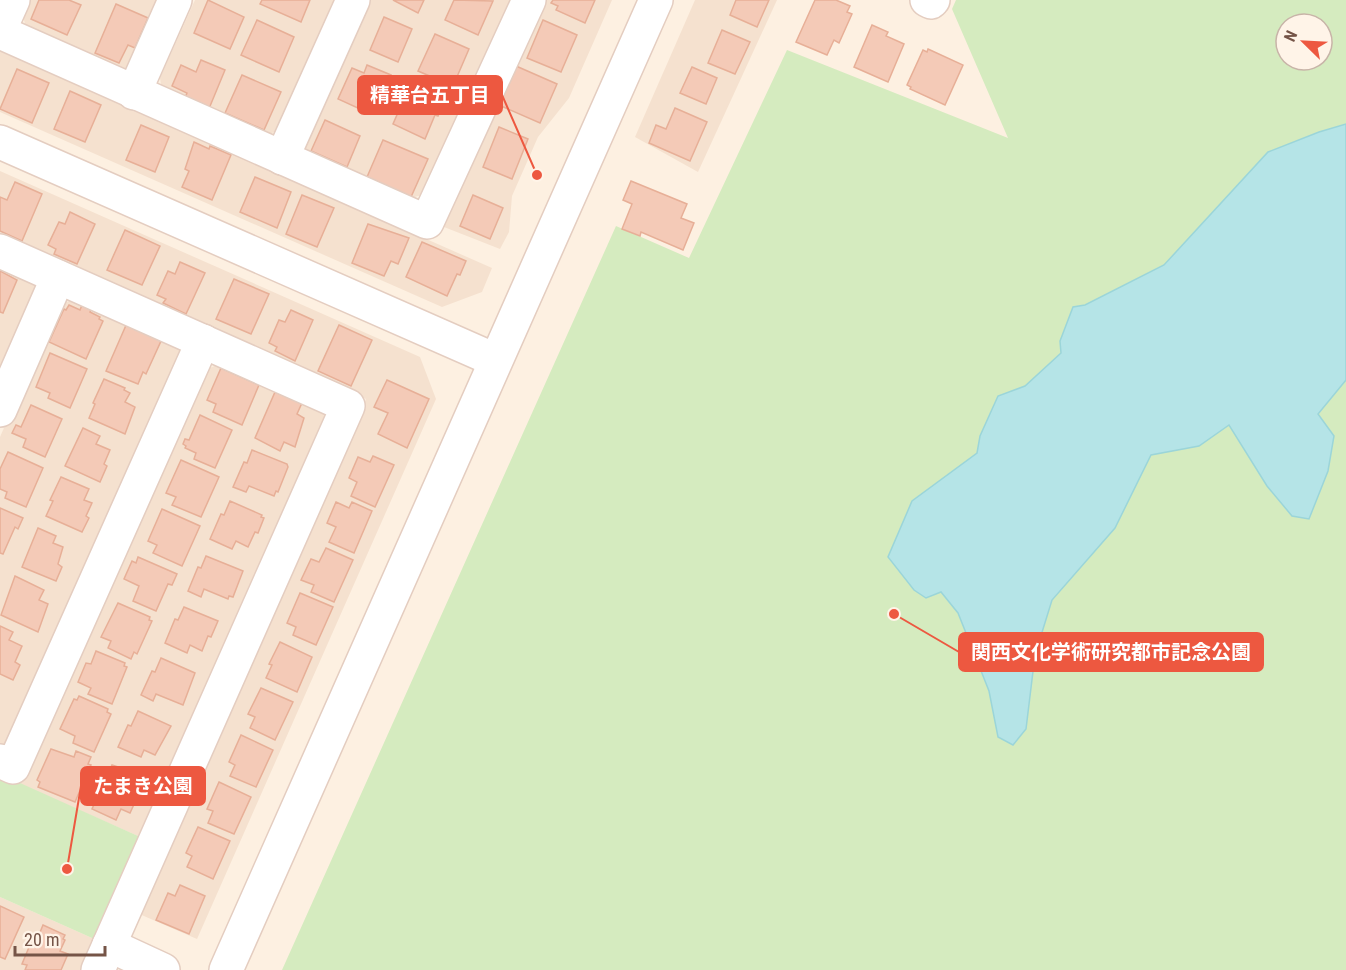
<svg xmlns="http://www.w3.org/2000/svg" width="1346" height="970" viewBox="0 0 1346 970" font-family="'Roboto Condensed','Noto Sans JP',sans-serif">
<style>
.residential{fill:#f5e1cf}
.green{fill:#d5ebbf;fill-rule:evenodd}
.water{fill:#b5e4e7;stroke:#9bd5d9;stroke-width:1.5}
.building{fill:#f4cab7;stroke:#e7af97;stroke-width:1.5}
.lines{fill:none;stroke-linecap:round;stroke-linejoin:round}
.minor-casing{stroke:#e4cdc0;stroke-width:36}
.minor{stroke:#fff;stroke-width:33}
.leader{fill:none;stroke:#ed5840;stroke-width:2}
.callout-dot{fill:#ed5840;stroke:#fff4e8;stroke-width:2}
.callout{fill:#ed5840;stroke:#ed5840;stroke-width:2}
.callout-label{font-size:20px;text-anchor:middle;font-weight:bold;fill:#fff}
</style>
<rect width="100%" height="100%" fill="#fdf0e1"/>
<g class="residential">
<polygon points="30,0 162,0 133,66 116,71 27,32 23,16"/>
<polygon points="195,0 335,0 277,131 264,136 162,91 160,78"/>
<polygon points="369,0 512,0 425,194 408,199 308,156 305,144"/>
<polygon points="543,0 612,0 569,98 538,137 512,196 509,232 500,249 444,227 445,222"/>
<polygon points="695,0 777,0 698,172 635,137"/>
<polygon points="0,51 492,268 482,292 442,307 0,112"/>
<polygon points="0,171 420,357 436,399 197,939 137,913 366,399 0,237"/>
<polygon points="0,260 33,275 42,295 0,387"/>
<polygon points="81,297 179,339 184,356 18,734 2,748 0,747 0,437 58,305"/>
<polygon points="227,361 322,403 329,421 147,840 20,784 207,369"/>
<polygon points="0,897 101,942 89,970 0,970"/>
</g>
<g class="green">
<path d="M 956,0 L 1346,0 L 1346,970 L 282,970 L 616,226 L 689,258 L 787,50 L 1008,138 L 952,9 ZM 1286,24 L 1322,24 L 1322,60 L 1286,60 Z"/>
<polygon points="0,774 147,840 101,942 0,897"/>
</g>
<polygon class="water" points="1346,124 1346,380 1318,414 1334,436 1328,471 1309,519 1292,516 1267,486 1229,425 1199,446 1151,455 1115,528 1052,600 1035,655 1026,729 1013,745 998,737 989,691 958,613 941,592 926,598 914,590 888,557 912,501 977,453 980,436 998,396 1025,386 1061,353 1060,341 1073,307 1085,305 1164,265 1268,152 1319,132"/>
<g class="building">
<polygon points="39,0 69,0 81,5 67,35 31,19"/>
<polygon points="208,0 244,17 230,49 194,33"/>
<polygon points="262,0 310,0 301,22 260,4"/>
<polygon points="393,0 424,0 418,13"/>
<polygon points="454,0 493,1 478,35 445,20"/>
<polygon points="553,0 595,0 585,23 556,10 558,6 551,3"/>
<polygon points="736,0 769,0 757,27 730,15"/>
<polygon points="815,0 836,0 850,6 847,12 852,14 839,43 834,40 827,55 796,42"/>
<polygon points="116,4 148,18 135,48 128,45 119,63 95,53"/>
<polygon points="384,17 412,29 398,62 370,50"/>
<polygon points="257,20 294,37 279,72 241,55"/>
<polygon points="543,20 577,35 561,72 527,58"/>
<polygon points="872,25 888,32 886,36 904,44 888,82 854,67"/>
<polygon points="722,30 750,42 735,74 708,63"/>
<polygon points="435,34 469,49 453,86 418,71"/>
<polygon points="928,49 963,65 945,105 910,89 911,87 907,85 923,50 927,52"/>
<polygon points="201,60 225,70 208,111 184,100 187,93 172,86 181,65 196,72"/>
<polygon points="367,65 391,75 371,114 338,99 352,68 364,73"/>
<polygon points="516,66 557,84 540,123 499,105"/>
<polygon points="692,67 717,78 706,104 680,93"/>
<polygon points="17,69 49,83 32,123 0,109"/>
<polygon points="242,75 281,92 264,130 225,113"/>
<polygon points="421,88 445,99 438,116 435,115 425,139 393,124 408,90 418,94"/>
<polygon points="70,91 101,105 85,142 54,129"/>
<polygon points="675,108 707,122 690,161 649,143 656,125 666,129"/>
<polygon points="325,120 360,136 347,167 311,151"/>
<polygon points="141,125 169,137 155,172 126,160"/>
<polygon points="499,127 528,139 512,179 483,167"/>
<polygon points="383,140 428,159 411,197 367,177"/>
<polygon points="194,142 209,149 210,146 231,155 212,200 182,187 189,171 185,169"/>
<polygon points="255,177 291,192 277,228 240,212"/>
<polygon points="631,181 687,204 681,218 694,223 683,250 641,232 640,236 622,229 632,204 623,200"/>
<polygon points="15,182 42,194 22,241 0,231 0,197 7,200"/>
<polygon points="302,195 334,208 317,247 286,234"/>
<polygon points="473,195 503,208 490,239 460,226"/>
<polygon points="70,212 95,224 77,264 54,254 56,249 48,245 59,222 65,224"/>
<polygon points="368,224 409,238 398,264 391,261 384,276 352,263"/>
<polygon points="125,230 160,246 142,285 107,270"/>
<polygon points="422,242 466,261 460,275 457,274 447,296 406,277"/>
<polygon points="180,262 205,273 186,314 163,303 166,299 157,295 168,271 175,274"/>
<polygon points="0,271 17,280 3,313 0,312"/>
<polygon points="234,279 269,294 251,334 216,319"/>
<polygon points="69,305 80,310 82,305 91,309 90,312 100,317 99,319 103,321 86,359 49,342 64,309 66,310"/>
<polygon points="291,310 313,320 295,361 275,351 277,347 269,343 279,320 285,322"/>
<polygon points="127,323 156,336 155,338 161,341 146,374 143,372 138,384 106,371"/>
<polygon points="339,325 372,340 351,386 318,371"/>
<polygon points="50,353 87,369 70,408 48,398 50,393 36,387"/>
<polygon points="221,368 259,385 242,425 213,412 216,404 207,400"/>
<polygon points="104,379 125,388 124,390 130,393 125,402 135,407 125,434 89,418 95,404 93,403"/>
<polygon points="387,380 429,399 407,448 378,434 388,413 374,407"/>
<polygon points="275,392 302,403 297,414 304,418 295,447 284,442 280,451 255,438"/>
<polygon points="31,405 62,419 45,457 23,447 26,439 12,433 16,425 21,427"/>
<polygon points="200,415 232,430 215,468 194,459 196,453 185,448 186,446 183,444 185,439 189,440"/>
<polygon points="83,428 100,436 96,444 110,450 104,464 107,466 100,482 65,466"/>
<polygon points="252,450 287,464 288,467 278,492 276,491 274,496 249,486 246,492 233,487 244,462 247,463"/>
<polygon points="8,452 43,468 26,507 5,498 7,492 0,489 0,469"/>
<polygon points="373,456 394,465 375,507 351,496 357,482 349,478 358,457 370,462"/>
<polygon points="181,460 219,477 201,517 172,505 176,497 166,493"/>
<polygon points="61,477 89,489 84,500 92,503 86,516 89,518 82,532 46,516 53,501 50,500"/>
<polygon points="230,501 262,515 261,517 264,518 258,533 255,532 248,547 236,541 232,549 210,539 221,514 224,515"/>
<polygon points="336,502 349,508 352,502 372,511 354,553 329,542 336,527 327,523"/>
<polygon points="0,508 23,518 18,529 15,527 3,554 0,553"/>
<polygon points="162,509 200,526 182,566 153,553 157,545 148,541"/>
<polygon points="38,528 56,536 53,543 63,547 58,564 62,567 56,581 22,567"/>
<polygon points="326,548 353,560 334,602 311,592 314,585 301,580 311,559 319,562"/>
<polygon points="206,556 243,571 233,597 229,596 228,599 204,589 201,597 188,591 198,567 201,568"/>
<polygon points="138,557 177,574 172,585 168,584 156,611 133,601 139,586 124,579 132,561 136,563"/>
<polygon points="15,576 44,590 39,600 48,604 38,632 1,615"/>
<polygon points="300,593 333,607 316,645 293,635 296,627 287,623"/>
<polygon points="118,603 150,617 149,620 152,621 137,654 134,652 131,659 108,648 111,641 101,637"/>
<polygon points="184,607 218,621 211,637 208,636 202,651 190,645 187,653 165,643 175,619 178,620"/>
<polygon points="0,626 13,632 9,640 22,646 15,662 20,665 13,680 0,674"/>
<polygon points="280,642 312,657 297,692 266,678 272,665 269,664"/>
<polygon points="96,651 125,663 124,666 127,667 112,704 88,694 91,688 78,682 86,663 91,664"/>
<polygon points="161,658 195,673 183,705 156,694 153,701 141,695 152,671 155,672"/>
<polygon points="261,688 293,702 275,740 250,728 255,717 248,714"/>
<polygon points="79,696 108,709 107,712 111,714 94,752 73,743 75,736 60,729 74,699 77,700"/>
<polygon points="138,711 171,726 155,755 144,750 141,757 118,747 128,725 131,726"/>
<polygon points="241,735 273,750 256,787 230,776 235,765 229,762"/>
<polygon points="51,749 74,757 76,751 91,757 88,764 91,765 75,802 38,787 40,782 37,780"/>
<polygon points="112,765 137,773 134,781 141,784 142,787 130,813 121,809 116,820 92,809"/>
<polygon points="219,782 251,797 234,834 208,823 213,811 207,809"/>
<polygon points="198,827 230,841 213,879 187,867 192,856 186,853"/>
<polygon points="180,885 205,896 189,934 156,920 168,893 175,896"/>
<polygon points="0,906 24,917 5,959 0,957"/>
<polygon points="43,925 65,935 63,939 65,940 60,951 68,954 61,970 25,970 27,965 22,964 32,940 36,942"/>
</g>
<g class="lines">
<defs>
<g id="minor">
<polyline points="927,0 931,2 933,0"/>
<polyline points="0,29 13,0"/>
<polyline points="0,32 427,222 529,0"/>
<polyline points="134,93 175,0"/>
<polyline points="0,142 495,360"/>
<polyline points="282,158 353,0"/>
<polyline points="0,251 348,406 98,970"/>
<polyline points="0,410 58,277"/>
<polyline points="0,761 13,767 203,341"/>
<polyline points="109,945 163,970"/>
<polyline points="226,970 656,0"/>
</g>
</defs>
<use href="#minor" class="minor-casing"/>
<use href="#minor" class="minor"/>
</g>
<path class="leader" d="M537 175L502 95M894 614L959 652M67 869L81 786"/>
<g class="callout-dot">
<circle cx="537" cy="175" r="6"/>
<circle cx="894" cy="614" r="6"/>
<circle cx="67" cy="869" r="6"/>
</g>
<g class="callout">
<rect x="358" y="76" width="144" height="38" rx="6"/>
<rect x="959" y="633" width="304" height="38" rx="6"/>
<rect x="81" y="767" width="124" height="38" rx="6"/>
</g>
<g class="callout-label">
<text x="430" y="102">精華台五丁目</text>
<text x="1111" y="659">関西文化学術研究都市記念公園</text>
<text x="143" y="793">たまき公園</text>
</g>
<g transform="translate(1304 42) rotate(294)"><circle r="28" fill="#fff4e8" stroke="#c8b4a8" stroke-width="1.5"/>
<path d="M0-4.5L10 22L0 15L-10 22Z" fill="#ed5840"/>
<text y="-9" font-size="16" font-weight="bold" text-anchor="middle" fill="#755447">N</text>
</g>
<path d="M15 946v9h90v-9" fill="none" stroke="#755447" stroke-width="3"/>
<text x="24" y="946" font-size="18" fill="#755447" stroke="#fff4e8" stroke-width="4.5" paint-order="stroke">20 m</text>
</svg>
